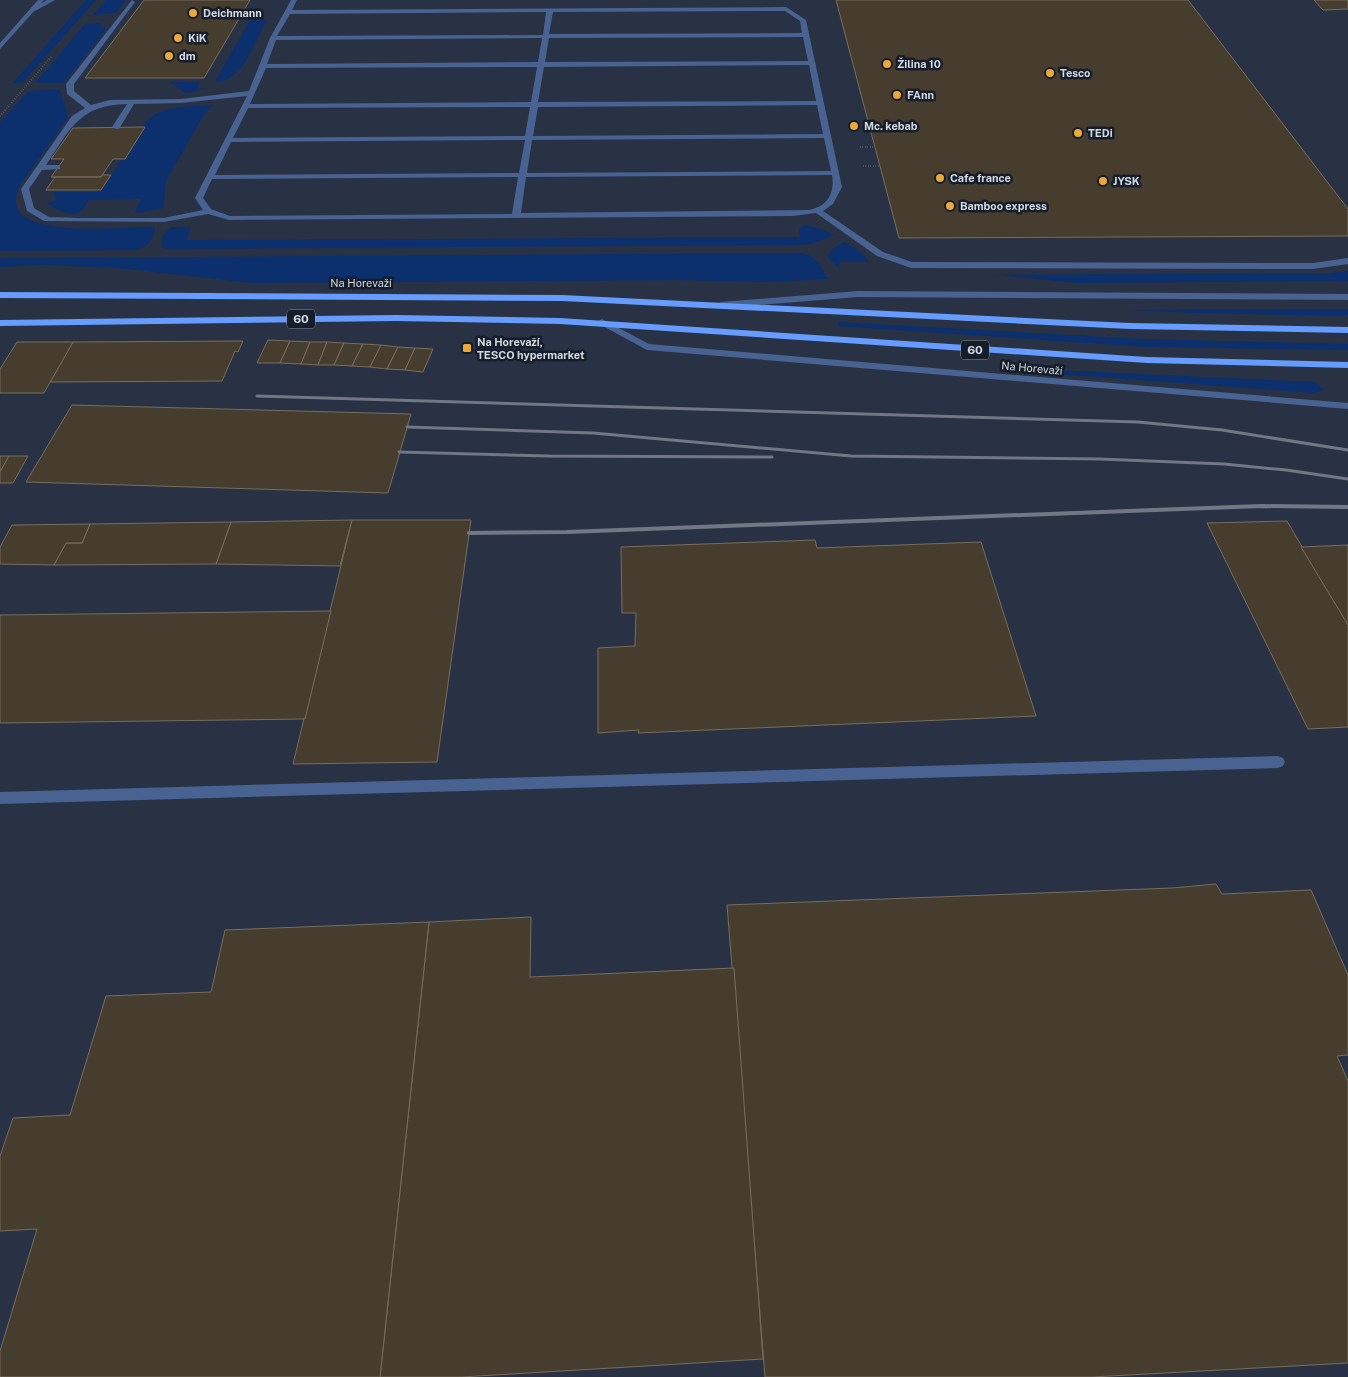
<svg xmlns="http://www.w3.org/2000/svg" width="1348" height="1377" viewBox="0 0 1348 1377" font-family="'Public Sans',sans-serif">
<style>
.built{fill:#283244}
.green{fill:#0c2f6e}
.building{fill:#473d2f;stroke:#786d5e}
.lines{fill:none;stroke-linecap:round;stroke-linejoin:round}
.path{stroke:#686f7a;stroke-width:2;stroke-dasharray:0.5 2;stroke-linecap:butt}
.service{fill:#486292;fill-rule:evenodd}
.minor{fill:#486292;fill-rule:evenodd}
.primary{fill:#659cfe;fill-rule:evenodd}
.rail-far1{stroke:#717883;stroke-width:3}
.rail{stroke:#717883;stroke-width:4}
.poi-dot{fill:#eca93a;stroke:#161d2a;stroke-width:2}
.labels{text-anchor:middle;stroke-width:5;stroke-linejoin:round;paint-order:stroke}
.far-poi-label{font-size:11px;font-weight:bold;fill:#d3d9e1;stroke:#161d2a;text-anchor:start}
.far-street-label{font-size:11px;fill:#d3d9e1;stroke:#161d2a}
.shield{fill:#161d2a;stroke:#9aa1aa;stroke-width:1}
.shield-label{font-size:12px;font-weight:bold;fill:#d3d9e1}
</style>
<rect width="100%" height="100%" fill="#202734"/>
<rect class="built" x="0" y="0" width="1348" height="1377"/>
<g class="green">
<polygon points="86,0 96,0 22,83 13,83"/>
<polygon points="106,0 126,0 116,13 93,15"/>
<path d="M 250,20 L 267,20 C 255,41 243,82 215,82 Z"/>
<polygon points="99,23 105,28 104,32 64,83 37,83 36,82 85,24"/>
<polygon points="170,82 200,82 197,89 209,88 185,93"/>
<path d="M 59,89 L 65,103 L 68,118 L 20,185 C 16,194 13,206 21,214 C 45,236 123,227 155,227 C 154,239 148,247 137,250 L 0,251 L 0,122 L 29,91 Z"/>
<path d="M 213,105 L 203,116 L 166,181 L 163,208 L 136,213 L 135,212 L 141,199 L 89,200 C 86,204 83,212 78,213 C 68,216 55,209 47,203 L 57,200 L 53,192 L 100,192 L 145,123 C 160,104 192,107 213,105 Z"/>
<polygon points="804,225 819,228 834,235 811,244 789,245 167,249 161,247 163,235 171,227 191,227 186,240 800,237 799,230"/>
<polygon points="845,242 863,254 869,262 840,262 839,268 829,259 828,254 832,249"/>
<path d="M 802,253 C 817,256 821,267 828,279 L 768,282 L 675,280 L 252,283 L 118,268 L 43,265 L 0,267 L 0,258 Z"/>
<polygon points="1348,271 1348,281 1078,283 995,275 1330,273"/>
<polygon points="1348,309 1348,315 1339,316 1193,313 1128,310"/>
<polygon points="838,322 1143,339 1348,344 1348,350 1146,347 838,326"/>
<polygon points="1031,369 1314,382 1324,389 1315,393 1042,373"/>
</g>
<g class="building">
<polygon points="144,0 250,0 204,78 85,78"/>
<polygon points="836,0 1188,0 1348,209 1348,236 899,238"/>
<polygon points="1314,0 1348,0 1348,9 1323,10"/>
<polygon points="145,127 125,159 113,159 101,177 51,177 64,159 51,159 73,128"/>
<polygon points="102,175 111,175 101,190 46,190 55,177 101,177"/>
<polygon points="268,340 290,341 280,363 257,363"/>
<polygon points="243,341 238,352 235,351 222,381 50,382 73,342"/>
<polygon points="290,341 310,342 301,364 280,363"/>
<polygon points="17,342 73,342 44,393 0,393 0,369"/>
<polygon points="310,342 327,342 318,365 301,364"/>
<polygon points="327,342 344,343 334,365 318,365"/>
<polygon points="344,343 363,344 352,366 334,365"/>
<polygon points="363,344 381,345 370,367 352,366"/>
<polygon points="381,345 398,347 387,369 370,367"/>
<polygon points="398,347 415,348 405,370 387,369"/>
<polygon points="415,348 433,349 423,372 405,370"/>
<polygon points="72,405 411,414 388,493 26,482"/>
<polygon points="0,456 9,456 0,472"/>
<polygon points="9,456 28,456 13,483 0,483 0,472"/>
<polygon points="352,520 340,566 216,564 231,522"/>
<polygon points="352,520 471,520 437,762 293,764"/>
<polygon points="1287,521 1348,625 1348,727 1308,729 1207,523"/>
<polygon points="231,522 216,564 54,565 66,543 82,543 90,524"/>
<polygon points="90,524 82,543 66,543 54,565 0,564 0,547 12,525"/>
<polygon points="815,540 817,548 981,542 1036,716 638,733 639,730 598,733 598,648 635,646 636,613 622,613 621,547"/>
<polygon points="1348,545 1348,625 1301,547"/>
<polygon points="331,611 305,719 0,723 0,615"/>
<polygon points="1216,884 1222,894 1311,890 1348,975 1348,1055 1337,1056 1348,1081 1348,1363 1092,1377 765,1377 727,905 1172,888"/>
<polygon points="531,917 530,977 734,968 763,1359 461,1377 380,1377 429,922"/>
<polygon points="429,922 380,1377 0,1377 0,1351 37,1229 0,1231 0,1156 13,1118 70,1115 106,996 211,992 225,930"/>
</g>
<g class="lines">
<g class="path">
<polyline points="0,116 52,56"/>
<polyline points="860,147 874,147"/>
<polyline points="863,166 880,166"/>
</g>
<g class="service">
<polygon points="47,0 55,0 35,11 30,10"/>
<path d="M 132,0 L 135,2 L 74,84 L 74,91 L 91,105 L 110,100 L 181,99 L 249,91 L 270,38 L 291,0 L 297,0 L 292,10 L 786,7 L 806,20 L 842,187 L 833,204 L 823,211 L 883,252 L 912,262 L 1313,263 L 1348,258 L 1348,264 L 1313,269 L 911,268 L 877,256 L 816,213 L 792,216 L 229,220 L 208,214 L 164,222 L 44,221 L 27,211 L 21,189 L 72,116 L 85,108 L 67,94 L 66,84 ZM 785,11 L 800,21 L 802,33 L 549,34 L 553,12 ZM 546,12 L 543,35 L 277,36 L 290,14 ZM 803,37 L 808,61 L 545,62 L 549,38 ZM 542,38 L 538,62 L 267,64 L 276,40 ZM 809,65 L 816,101 L 538,102 L 544,67 ZM 537,67 L 531,102 L 250,104 L 266,68 ZM 247,96 L 195,198 L 203,210 L 164,218 L 79,218 L 49,217 L 34,208 L 29,189 L 42,170 L 60,169 L 60,165 L 46,165 C 70,130 78,105 127,104 L 112,127 L 116,129 L 119,129 L 134,104 L 181,103 ZM 817,105 L 823,134 L 533,136 L 538,107 ZM 530,107 L 525,136 L 233,138 L 248,108 ZM 824,138 L 831,171 L 527,173 L 532,140 ZM 525,140 L 519,173 L 215,175 L 231,142 ZM 832,175 C 835,194 827,207 808,210 L 521,213 L 526,177 ZM 518,177 L 512,214 L 230,216 L 211,209 L 203,198 L 212,179 Z"/>
<polygon points="1278,756 1283,758 1285,762 1283,766 1278,768 0,804 0,792"/>
</g>
<g class="minor">
<polygon points="38,0 44,0 0,49 0,43"/>
<polygon points="858,291 1348,294 1348,300 858,297 721,308 716,305 721,302"/>
<polygon points="602,319 649,344 1348,403 1348,409 647,350 599,324 597,322"/>
</g>
<g class="primary">
<polygon points="0,292 562,295 1130,323 1348,327 1348,333 1130,329 562,301 0,298"/>
<polygon points="396,315 560,318 1147,357 1348,362 1348,368 1147,363 560,324 396,321 0,326 0,320"/>
</g>
<g class="rail-far1">
<polyline points="257,396 1138,422 1222,430 1348,450"/>
<polyline points="407,427 593,433 851,456 1100,459 1224,464 1286,470 1348,479"/>
<polyline points="399,452 549,456 772,457"/>
</g>
<polyline class="rail" points="469,533 567,532 1261,506 1348,507"/>
</g>
<g class="poi-dot">
<circle cx="193" cy="13" r="5"/>
<circle cx="178" cy="38" r="5"/>
<circle cx="169" cy="56" r="5"/>
<circle cx="887" cy="64" r="5"/>
<circle cx="1050" cy="73" r="5"/>
<circle cx="897" cy="95" r="5"/>
<circle cx="854" cy="126" r="5"/>
<circle cx="1078" cy="133" r="5"/>
<circle cx="940" cy="178" r="5"/>
<circle cx="1103" cy="181" r="5"/>
<circle cx="950" cy="206" r="5"/>
<rect x="462" y="343" width="10" height="10" rx="2.5"/>
</g>
<g class="labels">
<g class="far-poi-label">
<text x="203" y="17">Deichmann</text>
<text x="188" y="42">KiK</text>
<text x="179" y="60">dm</text>
<text x="897" y="68">Žilina 10</text>
<text x="1060" y="77">Tesco</text>
<text x="907" y="99">FAnn</text>
<text x="864" y="130">Mc. kebab</text>
<text x="1088" y="137">TEDi</text>
<text x="950" y="182">Cafe france</text>
<text x="1113" y="185">JYSK</text>
<text x="960" y="210">Bamboo express</text>
<text x="477" y="346">Na Horevaží,<tspan x="477" dy="13">TESCO hypermarket</tspan></text>
</g>
<g class="far-street-label">
<text x="361" y="287">Na Horevaží</text>
<text transform="translate(1032 368) rotate(5)" y="4">Na Horevaží</text>
</g>
<g class="shield">
<rect x="287" y="309.5" width="28" height="19" rx="4"/>
<rect x="961" y="340.5" width="28" height="19" rx="4"/>
</g>
<g class="shield-label">
<text x="301" y="323">60</text>
<text x="975" y="354">60</text>
</g>
</g>
</svg>
